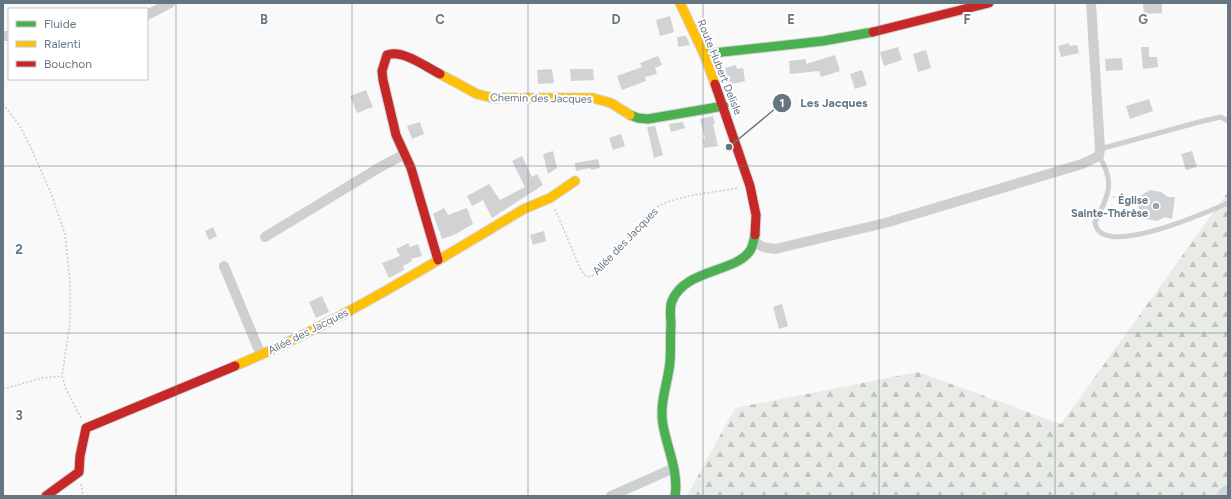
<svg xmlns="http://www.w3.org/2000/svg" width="1231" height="499" viewBox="0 0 1231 499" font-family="Figtree,sans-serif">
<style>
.forest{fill:url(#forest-firs)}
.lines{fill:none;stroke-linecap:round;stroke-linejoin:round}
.river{stroke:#ced6d9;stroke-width:17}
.building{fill:#d0d2d3}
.fast-casing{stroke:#d5d6d7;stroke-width:11}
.slow-casing{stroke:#d5d6d7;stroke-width:11}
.jam-casing{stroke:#d5d6d7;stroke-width:11}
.path{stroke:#cbcccd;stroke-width:1.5;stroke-dasharray:2 2;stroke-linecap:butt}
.lane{stroke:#cecfd0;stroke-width:5}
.street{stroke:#cecfd0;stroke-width:10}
.fast{stroke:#4caf50;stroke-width:9}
.slow{stroke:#ffc107;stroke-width:9}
.jam{stroke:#c62828;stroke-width:9}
.grid{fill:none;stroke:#657683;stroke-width:1;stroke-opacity:0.55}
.poi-dot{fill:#99a4ac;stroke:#fff;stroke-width:1.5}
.labels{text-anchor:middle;stroke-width:4;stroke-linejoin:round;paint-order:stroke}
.street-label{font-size:11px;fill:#657683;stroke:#fff}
.poi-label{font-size:11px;font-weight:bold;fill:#657683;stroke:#fff;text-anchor:end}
.grid-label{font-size:13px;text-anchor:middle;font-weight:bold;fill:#657683;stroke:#fff;stroke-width:4;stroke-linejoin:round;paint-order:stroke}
.leader{fill:none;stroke:#657683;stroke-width:1.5}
.callout-dot{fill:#657683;stroke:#fff;stroke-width:1.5}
.mark-label{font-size:12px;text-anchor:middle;font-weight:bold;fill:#fff}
.callout-label{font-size:12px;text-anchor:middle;font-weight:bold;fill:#657683;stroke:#fff;stroke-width:4;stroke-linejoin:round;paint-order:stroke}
</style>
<defs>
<pattern id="forest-firs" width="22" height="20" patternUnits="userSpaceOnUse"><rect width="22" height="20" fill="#e8ebe6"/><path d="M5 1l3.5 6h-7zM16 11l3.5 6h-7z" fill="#c0c3c0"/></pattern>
</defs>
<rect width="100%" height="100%" fill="#f9f9f9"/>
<polygon class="forest" points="1228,192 1228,496 687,496 735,408 918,372 1061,424"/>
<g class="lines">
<polyline class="river" points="1225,496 1228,494"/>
</g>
<g class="building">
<polygon points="1143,3 1162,3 1162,13 1144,14"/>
<polygon points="670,16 674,32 660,36 656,20"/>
<polygon points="686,36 690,45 678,47 677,37"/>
<polygon points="1069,43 1070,46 1077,45 1079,53 1061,57 1058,46"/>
<polygon points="898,47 902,60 884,66 880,52"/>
<polygon points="1141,47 1149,47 1149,57 1157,57 1158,67 1143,69"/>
<polygon points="926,50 931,68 918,72 913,54"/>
<polygon points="835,55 840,71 821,77 819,71 790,74 789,61 806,59 806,64"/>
<polygon points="658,56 662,65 655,68 657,74 645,77 646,81 622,90 617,76 642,67 640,63"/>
<polygon points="1122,58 1123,70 1106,71 1105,59"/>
<polygon points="736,65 737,69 743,68 745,81 729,85 725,68"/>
<polygon points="552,69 554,83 538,84 537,70"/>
<polygon points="570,69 593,69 594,80 571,81"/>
<polygon points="862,70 867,85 855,89 850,74"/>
<polygon points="366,90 373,107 357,113 350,96"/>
<polygon points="1149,99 1153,111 1130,119 1126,106"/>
<polygon points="713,116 715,124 713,124 718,146 704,148 703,139 705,139 700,119"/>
<polygon points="420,122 424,134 412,139 407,126"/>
<polygon points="683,122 685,128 671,132 669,124"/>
<polygon points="655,126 663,155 654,158 647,127"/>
<polygon points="621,134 625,146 613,150 609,138"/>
<polygon points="553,151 557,168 548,174 543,154"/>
<polygon points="1192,151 1197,167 1186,170 1181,154"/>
<polygon points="522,156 532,177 537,174 543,185 492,218 483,200 472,206 467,196 489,184 500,200 525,187 512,161"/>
<polygon points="598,159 600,168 591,170 590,168 576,171 575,163"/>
<polygon points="1150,190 1161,192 1168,197 1175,197 1172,219 1165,217 1157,221 1146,219 1138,210 1140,196"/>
<polygon points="444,208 448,215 467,208 473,224 454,235 442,239 433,214"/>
<polygon points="213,227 217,236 209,240 205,231"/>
<polygon points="544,231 546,241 533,245 530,235"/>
<polygon points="408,243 410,247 418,244 422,256 411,259 412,261 403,266 404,270 389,278 382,263 400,256 396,249"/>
<polygon points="322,296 329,312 316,318 309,302"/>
<polygon points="782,304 788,326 779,329 773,307"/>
</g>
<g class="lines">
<defs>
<g id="fast">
<polyline points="704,54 823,41 873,32"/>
<polyline points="630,115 638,118 648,119 724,106"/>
<path d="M 675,496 C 679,472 667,448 663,425 C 659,403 668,383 670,362 C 671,349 670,337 671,325 C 671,318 669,308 672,301 C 685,268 738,273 751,249 C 753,245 754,239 755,235"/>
</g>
<g id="slow">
<polyline points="680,3 704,54 715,84"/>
<polyline points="440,74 477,94 493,98 593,98 611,103 630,115"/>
<path d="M 235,366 C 336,324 430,265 524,209 L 550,198 L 575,181"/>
</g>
<g id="jam">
<polyline points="873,32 989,3"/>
<polyline points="715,84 750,186 756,215 755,235"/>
<path d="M 438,260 L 411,168 L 396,135 L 383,80 L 382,71 L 387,55 C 402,49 426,67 440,74"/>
<polyline points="46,496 79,472 80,456 86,428 235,366"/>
</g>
</defs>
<use href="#fast" class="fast-casing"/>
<use href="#slow" class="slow-casing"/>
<use href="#jam" class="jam-casing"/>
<g class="path">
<polyline points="3,104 20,126 32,150 50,191 65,234 70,282 70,323 62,376 66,389 81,418"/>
<polyline points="1113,197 1139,202"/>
<path d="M 555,209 L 580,268 C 586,278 588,280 597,272 L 655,208 C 680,194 711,193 739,188"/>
<polyline points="3,389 42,378 62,376"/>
<polyline points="81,484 83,496"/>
</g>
<g class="lane">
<polyline points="1100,149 1199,122 1221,117 1228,121"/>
<path d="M 1099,156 C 1116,183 1108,196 1095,222 C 1099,261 1209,211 1228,203"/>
</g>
<g class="street">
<polyline points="147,15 170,3"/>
<polyline points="3,36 9,36"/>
<polyline points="265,237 382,166 405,154"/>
<polyline points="754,242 763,247 775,249 885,223 1082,164 1099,156 1100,149 1091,3"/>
<polyline points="224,266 261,355"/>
<polyline points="611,496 674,468"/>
</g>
<use href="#fast" class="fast"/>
<use href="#slow" class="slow"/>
<use href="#jam" class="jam"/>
</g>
<path class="grid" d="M 176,3 L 176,496M 352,3 L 352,496M 528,3 L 528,496M 703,3 L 703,496M 879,3 L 879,496M 1055,3 L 1055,496M 3,166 L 1228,166M 3,333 L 1228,333"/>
<circle class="poi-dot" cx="1156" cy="206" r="4"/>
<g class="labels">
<g class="street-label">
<text transform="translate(720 67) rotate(68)" y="4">Route Hubert Delisle</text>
<text transform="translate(541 98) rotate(1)" y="4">Chemin des Jacques</text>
<text transform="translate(625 241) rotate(-46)" y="4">Allée des Jacques</text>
<text transform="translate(308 331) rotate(-27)" y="4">Allée des Jacques</text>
</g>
<g class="poi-label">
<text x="1148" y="204">Église<tspan x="1148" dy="13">Sainte-Thérèse</tspan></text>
</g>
</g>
<g class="grid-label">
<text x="264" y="24">B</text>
<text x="440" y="24">C</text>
<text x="616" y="24">D</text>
<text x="791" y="24">E</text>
<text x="967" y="24">F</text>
<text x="1143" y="24">G</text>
<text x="19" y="254">2</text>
<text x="19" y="420">3</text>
</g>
<path class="leader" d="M729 147L782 103"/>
<g class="callout-dot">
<circle cx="729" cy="147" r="4"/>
<circle cx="782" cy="103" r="10"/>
</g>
<g class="mark-label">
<text x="782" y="107">1</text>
</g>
<g class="callout-label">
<text x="834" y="107">Les Jacques</text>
</g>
<rect width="1231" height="499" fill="none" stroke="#657683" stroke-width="8"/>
<rect x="8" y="8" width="140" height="72" fill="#ffffff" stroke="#c1c8cd"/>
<rect x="16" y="21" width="20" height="6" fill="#4caf50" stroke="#c1c8cd"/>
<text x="44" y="28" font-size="12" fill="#657683">Fluide</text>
<rect x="16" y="41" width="20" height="6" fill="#ffc107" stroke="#c1c8cd"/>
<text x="44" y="48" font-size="12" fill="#657683">Ralenti</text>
<rect x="16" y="61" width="20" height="6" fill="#c62828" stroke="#c1c8cd"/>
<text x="44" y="68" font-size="12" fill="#657683">Bouchon</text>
</svg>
